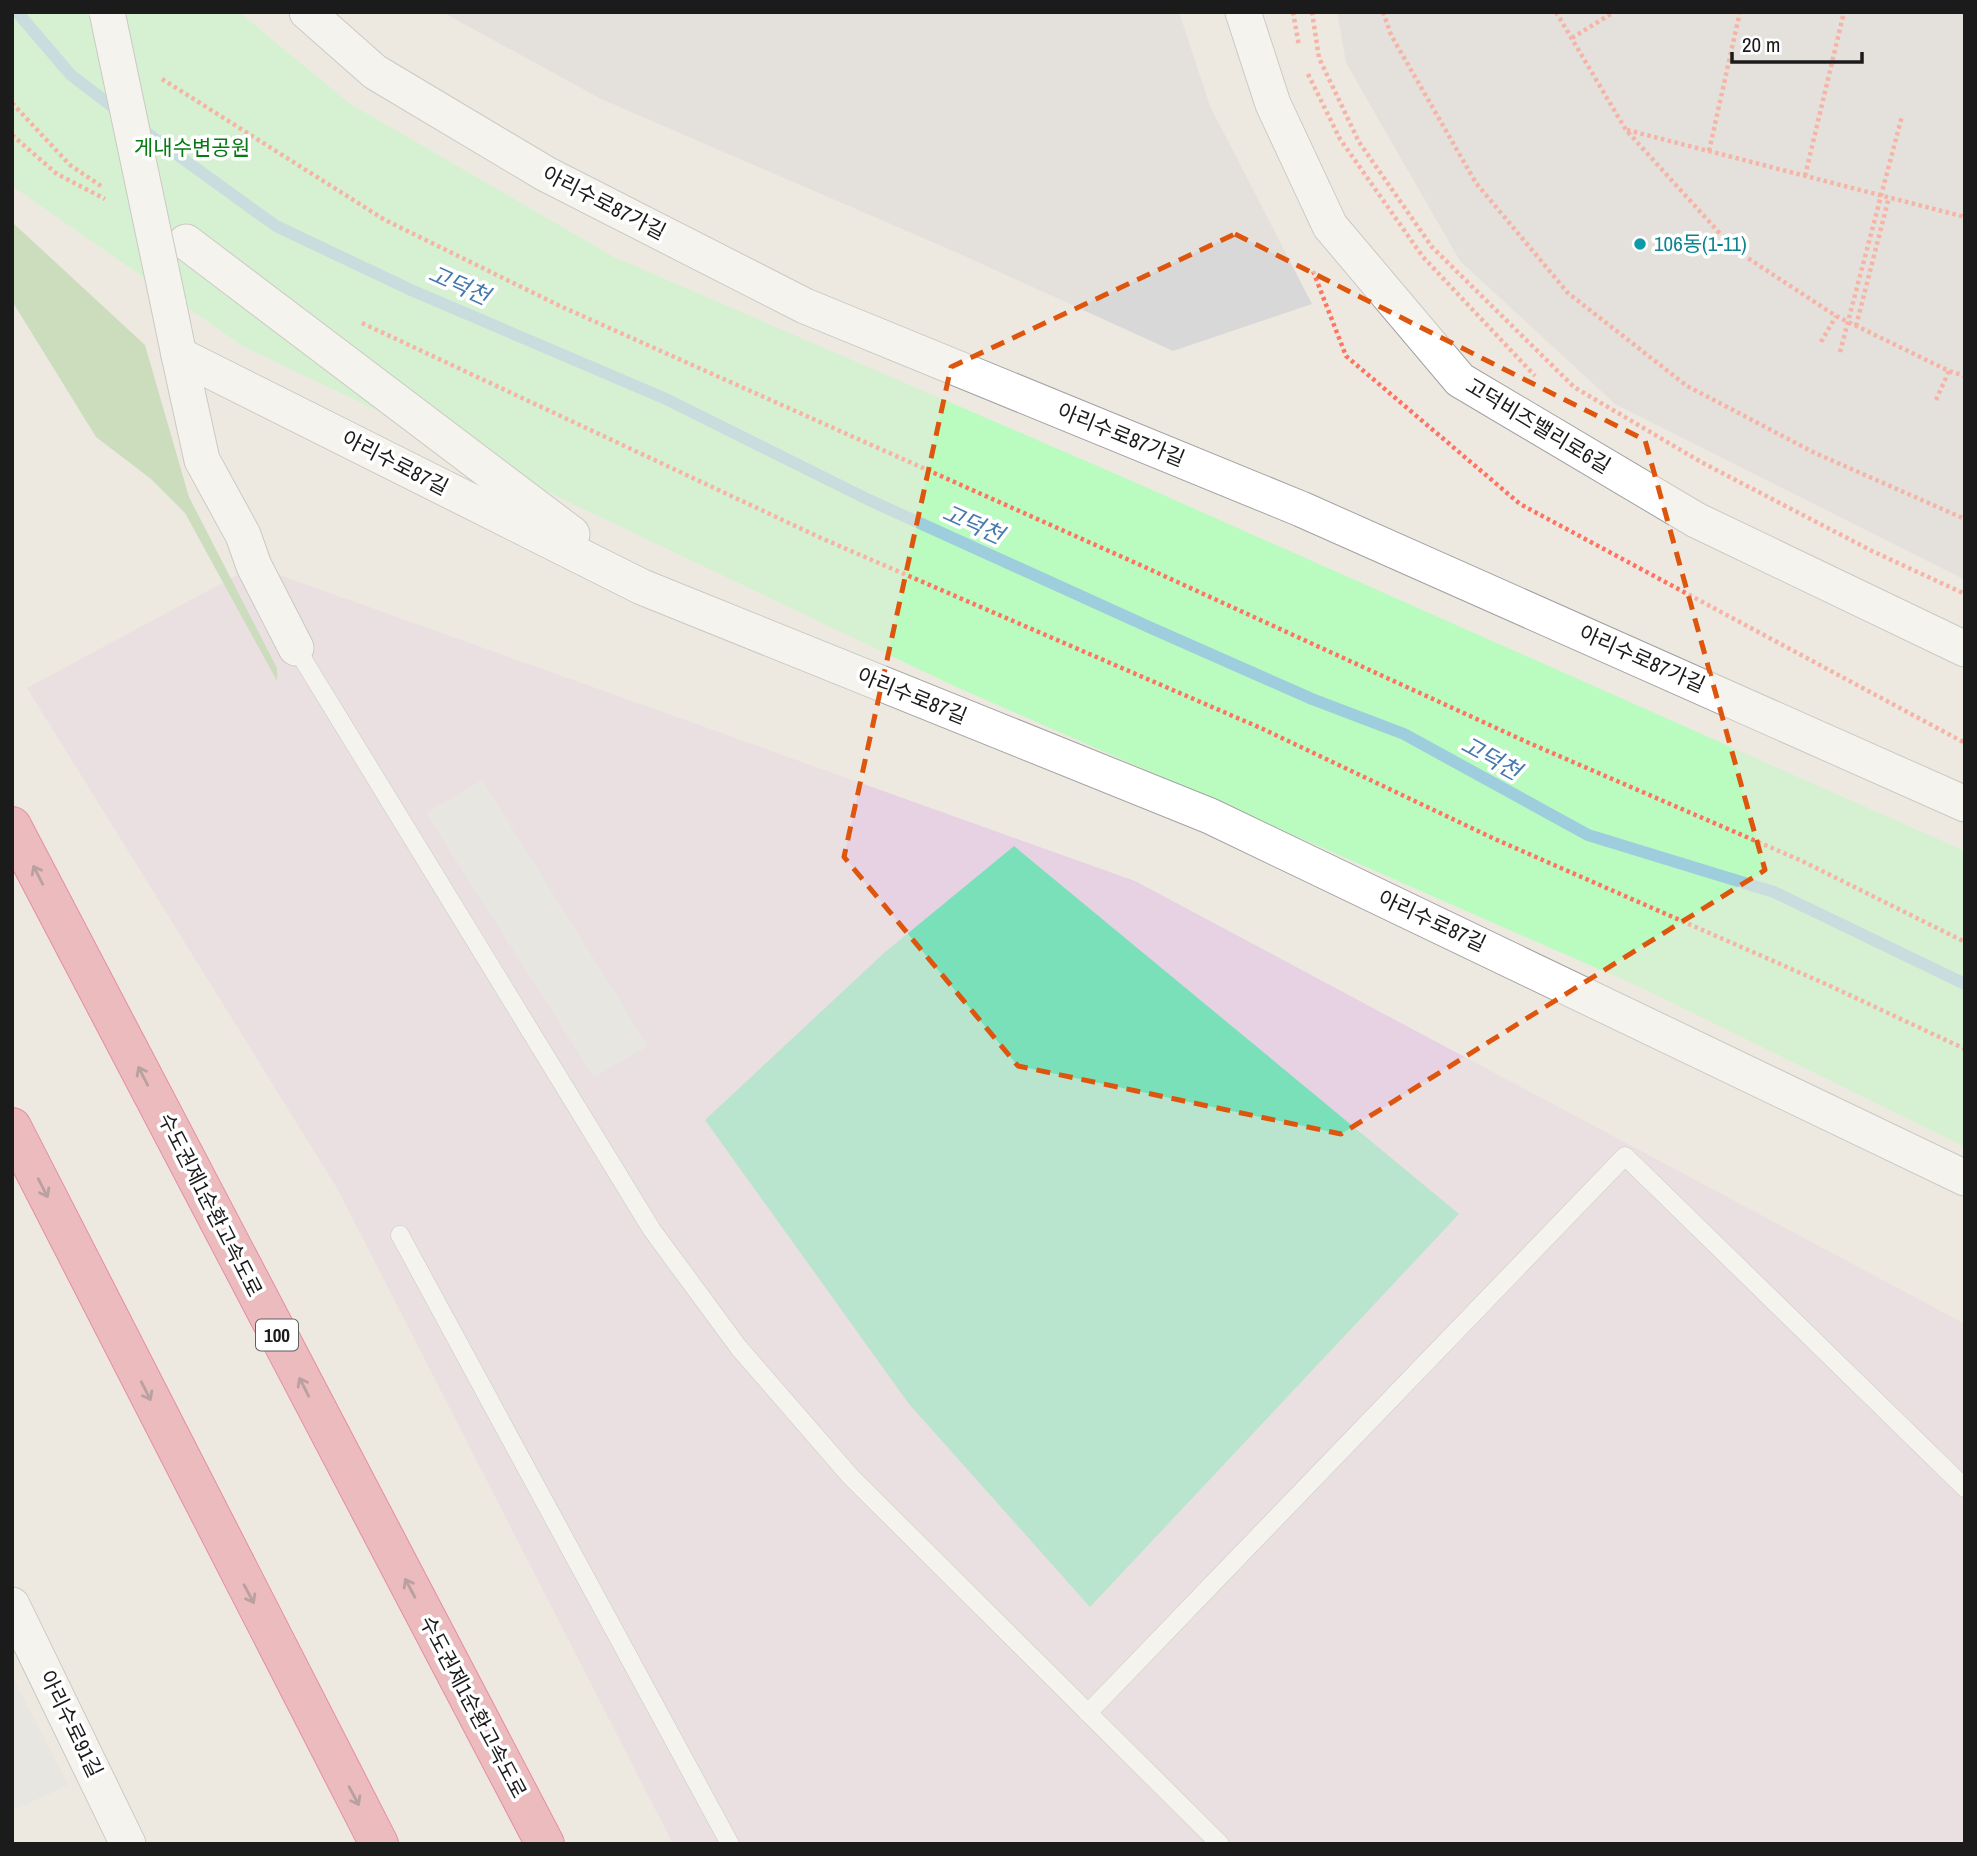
<svg xmlns="http://www.w3.org/2000/svg" width="1977" height="1856" viewBox="0 0 1977 1856" font-family="'Archivo Narrow','Noto Sans KR',sans-serif">
<style>
.residential{fill:#d9d8d8}
.industrial{fill:#e7d2e3}
.forest{fill:#a4cf93}
.park{fill:#bafbc0}
.pitch{fill:#7ae0ba}
.parking{fill:#e3e3e3}
.lines{fill:none;stroke-linecap:round;stroke-linejoin:round}
.stream{stroke:#9ecedd;stroke-width:12}
.service-casing{stroke:#a2a2a2;stroke-width:19}
.minor-casing{stroke:#a2a2a2;stroke-width:37}
.motorway-casing{stroke:#dc1d5c;stroke-width:40}
.path{stroke:#ff7360;stroke-width:4.5;stroke-dasharray:3.5 3.5;stroke-linecap:butt}
.service{stroke:#fff;stroke-width:18}
.minor{stroke:#fff;stroke-width:35}
.motorway{stroke:#e98495;stroke-width:38}
.minor-bridge-casing{stroke:#a2a2a2;stroke-width:37;stroke-linecap:butt}
.path-bridge{stroke:#ff7360;stroke-width:4.5;stroke-dasharray:3.5 3.5;stroke-linecap:butt}
.minor-bridge{stroke:#fff;stroke-width:35}
.oneway{stroke:#784a52}
.marked{fill:none;stroke:#de560d;stroke-width:5;stroke-dasharray:14 9;stroke-linejoin:round}
.culture-dot{fill:#0f9aa8;stroke:#fff;stroke-width:2.5}
.labels{text-anchor:middle;stroke-width:7;stroke-linejoin:round;paint-order:stroke}
.shield{fill:#fff;stroke:#5f5f5f;stroke-width:2}
.shield-label{font-size:19px;font-weight:bold;fill:#1b1b1b}
.park-label{font-size:21px;fill:#077b12;stroke:#fff}
.street-label{font-size:21px;fill:#1b1b1b;stroke:#fff}
.culture-label{font-size:21px;fill:#0d838f;stroke:#fff;text-anchor:start}
.water-label{font-size:23px;font-style:italic;fill:#4578ad;stroke:#fff}
</style>
<rect width="100%" height="100%" fill="#ede9e0"/>
<g class="residential">
<polygon points="442,12 1179,12 1210,106 1312,304 1173,351 960,254 601,99"/>
<polygon points="1337,12 1965,12 1965,580 1615,404 1460,261 1346,63"/>
</g>
<polygon class="industrial" points="254,566 1135,881 1965,1324 1965,1844 673,1844 337,1188 27,688"/>
<polygon class="forest" points="12,222 145,345 189,497 277,668 277,681 185,513 151,479 96,437 12,301"/>
<polygon class="park" points="12,12 239,12 349,103 614,257 1132,481 1965,851 1965,1147 1644,989 952,685 244,347 12,186"/>
<polygon class="pitch" points="1014,846 1459,1214 1090,1607 909,1404 705,1120 884,953"/>
<g class="parking">
<polygon points="482,780 648,1046 594,1077 426,813"/>
<polygon points="12,1675 68,1785 12,1811"/>
</g>
<g class="lines">
<g class="stream">
<polyline points="17,12 71,75 122,114"/>
<polyline points="139,127 276,226 411,290 666,399 869,500 1149,627 1312,699 1404,734 1588,835 1774,892 1965,984"/>
</g>
<defs>
<g id="service">
<polyline points="296,648 652,1230 739,1348 851,1477 1220,1844"/>
<polyline points="400,1235 730,1844"/>
<polyline points="1088,1713 1625,1156 1965,1488"/>
</g>
<g id="minor">
<polyline points="307,12 375,72 546,174 805,306 1301,509 1965,804"/>
<polyline points="1243,12 1273,104 1330,226 1460,380 1696,520 1965,649"/>
<polyline points="186,242 572,534"/>
<polyline points="168,302 179,355 642,587 1210,816 1965,1178"/>
<polyline points="179,355 202,460 243,535 254,566 296,648"/>
<polyline points="12,1605 128,1844"/>
</g>
<g id="motorway">
<polyline points="12,826 545,1844"/>
<polyline points="12,1127 379,1844"/>
</g>
</defs>
<use href="#service" class="service-casing"/>
<use href="#minor" class="minor-casing"/>
<use href="#motorway" class="motorway-casing"/>
<g class="path">
<polyline points="1293,12 1299,46"/>
<polyline points="1312,12 1319,58 1359,142 1432,247 1574,387 1701,462 1872,551 1965,594"/>
<polyline points="1383,12 1391,35 1476,183 1568,293 1687,386 1815,453 1965,519"/>
<polyline points="1556,12 1626,130 1734,249 1836,316 1949,371 1965,376"/>
<polyline points="1572,38 1614,12"/>
<polyline points="1308,74 1340,139 1423,257 1535,376"/>
<polyline points="162,79 385,220 560,306 1138,564 1529,743 1802,861 1965,942"/>
<polyline points="12,103 70,165 101,186"/>
<polyline points="1627,130 1965,217"/>
<polyline points="12,135 57,174 105,199"/>
<polyline points="1709,151 1740,12"/>
<polyline points="1805,176 1844,12"/>
<polyline points="1313,271 1346,356 1520,504 1965,743"/>
<polyline points="362,323 821,538 1263,729 1497,840 1828,985 1965,1049"/>
<polyline points="1856,326 1889,197"/>
<polyline points="1821,342 1836,316"/>
<polyline points="1936,400 1949,371"/>
</g>
<use href="#service" class="service"/>
<use href="#minor" class="minor"/>
<use href="#motorway" class="motorway"/>
<defs>
<polyline id="minor-bridge" points="107,12 168,302"/>
</defs>
<use href="#minor-bridge" class="minor-bridge-casing"/>
<polyline class="path-bridge" points="1840,352 1902,116"/>
<use href="#minor-bridge" class="minor-bridge"/>
</g>
<defs><path id="oneway-shaft" d="M-6 0H5M1.5-3L5.5 0L1.5 3" fill="none" stroke-width="1.6" stroke-linecap="round" stroke-linejoin="round" transform="scale(1.75)"/></defs>
<g class="oneway">
<use href="#oneway-shaft" transform="translate(38 875) rotate(-117)"/>
<use href="#oneway-shaft" transform="translate(143 1076) rotate(-117)"/>
<use href="#oneway-shaft" transform="translate(43 1188) rotate(63)"/>
<use href="#oneway-shaft" transform="translate(304 1387) rotate(-117)"/>
<use href="#oneway-shaft" transform="translate(146 1391) rotate(63)"/>
<use href="#oneway-shaft" transform="translate(410 1588) rotate(-118)"/>
<use href="#oneway-shaft" transform="translate(249 1594) rotate(62)"/>
<use href="#oneway-shaft" transform="translate(354 1796) rotate(62)"/>
</g>
<path d="M0 0H1977V1856H0ZM 1235,234 L 1645,440 L 1765,870 L 1341,1134 L 1018,1066 L 844,857 L 951,367 Z" fill="#ede9e0" fill-opacity=".55" fill-rule="evenodd"/>
<path class="marked" d="M 1235,234 L 1645,440 L 1765,870 L 1341,1134 L 1018,1066 L 844,857 L 951,367 Z"/>
<circle class="culture-dot" cx="1640" cy="244" r="7"/>
<g class="labels">
<rect class="shield" x="256" y="1319.5" width="42" height="31" rx="5"/>
<g class="shield-label">
<text x="277" y="1342">100</text>
</g>
<g class="park-label">
<text x="192" y="155">게내수변공원</text>
</g>
<g class="street-label">
<text transform="translate(604 203) rotate(27)" y="7">아리수로87가길</text>
<text transform="translate(1538 426) rotate(31)" y="7">고덕비즈밸리로6길</text>
<text transform="translate(1121 435) rotate(22)" y="7">아리수로87가길</text>
<text transform="translate(395 463) rotate(27)" y="7">아리수로87길</text>
<text transform="translate(1642 659) rotate(24)" y="7">아리수로87가길</text>
<text transform="translate(912 696) rotate(22)" y="7">아리수로87길</text>
<text transform="translate(1432 921) rotate(25)" y="7">아리수로87길</text>
<text transform="translate(210 1205) rotate(63)" y="7">수도권제1순환고속도로</text>
<text transform="translate(473 1707) rotate(62)" y="7">수도권제1순환고속도로</text>
<text transform="translate(71 1724) rotate(64)" y="7">아리수로91길</text>
</g>
<g class="culture-label">
<text x="1654" y="251">106동(1-11)</text>
</g>
<g class="water-label">
<text transform="translate(459 285) rotate(24)" y="8">고덕천</text>
<text transform="translate(973 524) rotate(24)" y="8">고덕천</text>
<text transform="translate(1491 758) rotate(29)" y="8">고덕천</text>
</g>
</g>
<rect width="1977" height="1856" fill="none" stroke="#1b1b1b" stroke-width="28"/>
<path d="M1732 52v10h130v-10" fill="none" stroke="#1b1b1b" stroke-width="3.5"/>
<text x="1742" y="52" font-size="21" fill="#1b1b1b" stroke="#ffffff" stroke-width="5" paint-order="stroke">20 m</text>
</svg>
